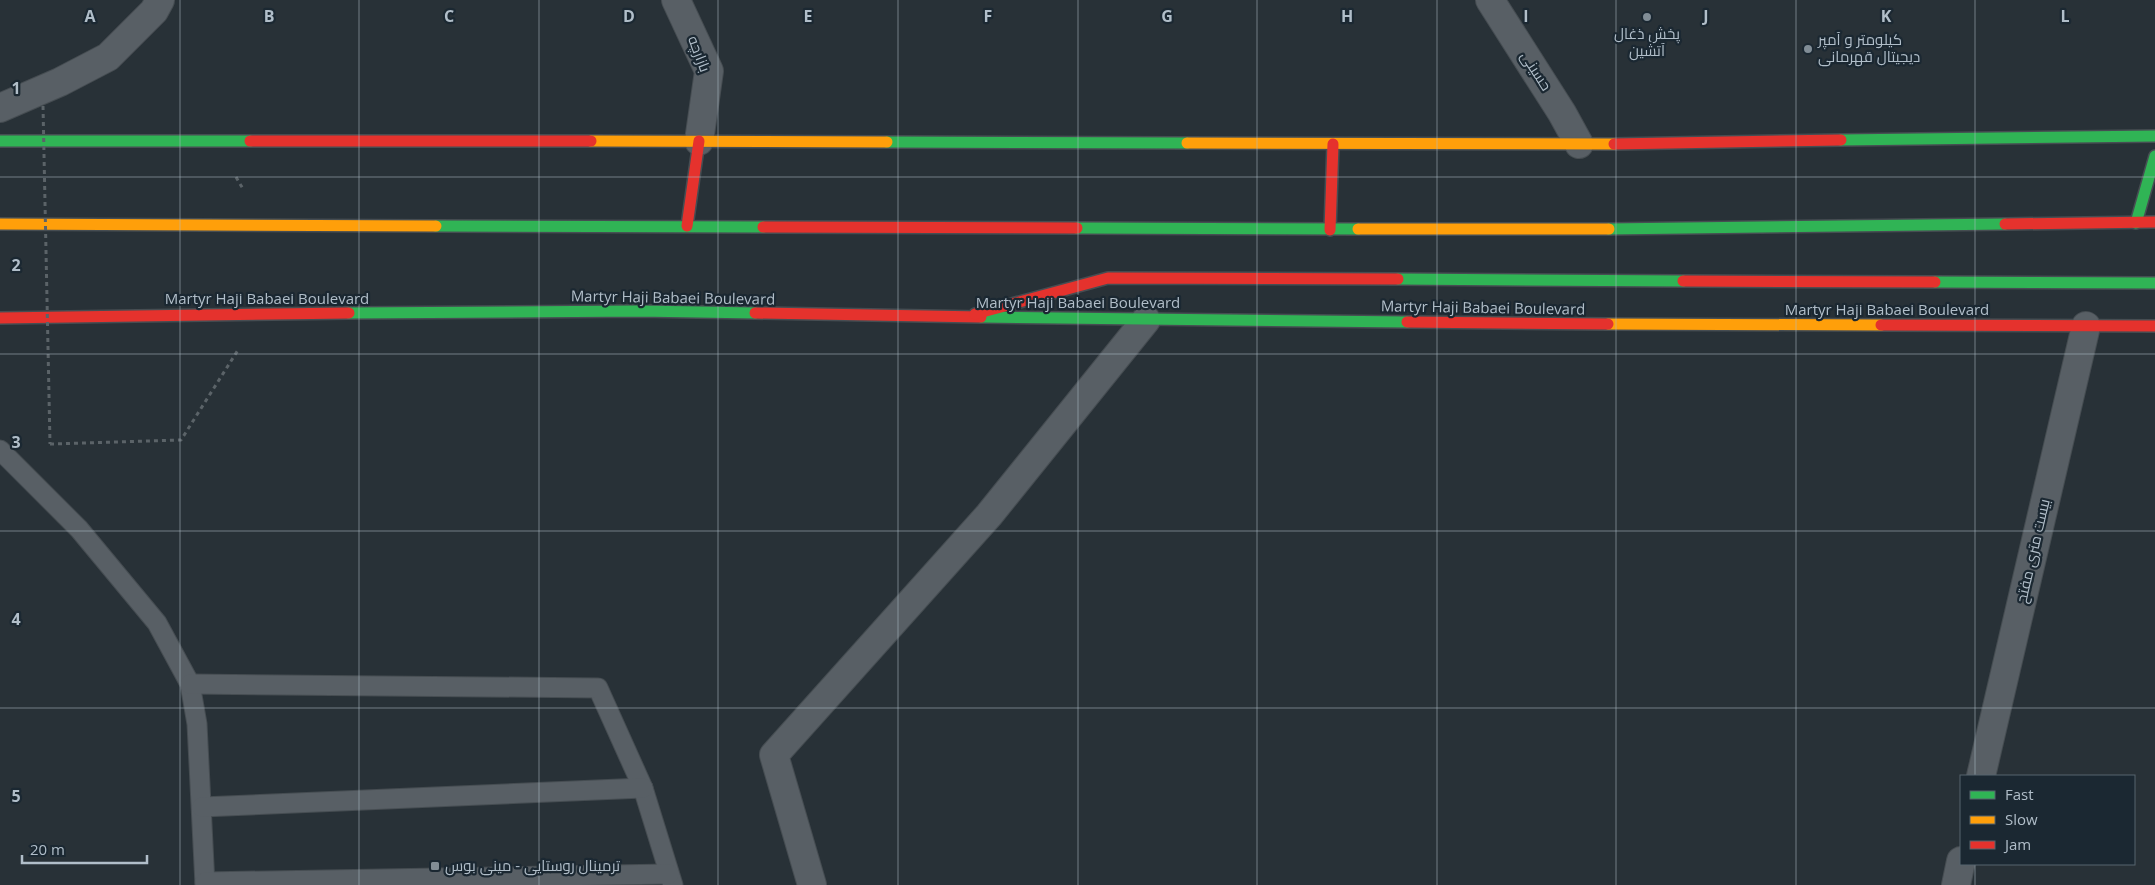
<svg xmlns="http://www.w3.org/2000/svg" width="2155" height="885" viewBox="0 0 2155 885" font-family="'Open Sans',Cairo,sans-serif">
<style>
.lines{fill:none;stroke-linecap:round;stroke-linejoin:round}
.lane-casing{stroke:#464d52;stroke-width:21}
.street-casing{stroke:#464d52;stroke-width:30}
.fast-casing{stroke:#464d52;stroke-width:14}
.slow-casing{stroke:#464d52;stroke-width:14}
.jam-casing{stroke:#464d52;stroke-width:14}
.path{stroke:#5b6368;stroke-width:3;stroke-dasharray:4 4;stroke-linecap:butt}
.lane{stroke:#585f65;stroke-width:19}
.street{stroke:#585f65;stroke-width:28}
.fast{stroke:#30b455;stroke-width:11}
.slow{stroke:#ff9f0a;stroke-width:11}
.jam{stroke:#e5322d;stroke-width:11}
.path-bridge{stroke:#5b6368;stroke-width:3;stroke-dasharray:4 4;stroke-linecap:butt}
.grid{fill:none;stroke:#b1bec9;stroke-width:1;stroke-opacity:0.55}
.poi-dot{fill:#818d96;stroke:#1b2832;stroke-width:2}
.labels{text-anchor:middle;stroke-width:4.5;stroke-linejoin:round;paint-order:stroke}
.poi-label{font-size:15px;fill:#b1bec9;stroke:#1b2832;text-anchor:start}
.street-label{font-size:15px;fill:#b1bec9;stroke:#1b2832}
.grid-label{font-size:16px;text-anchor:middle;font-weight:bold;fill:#b1bec9;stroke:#1b2832;stroke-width:4.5;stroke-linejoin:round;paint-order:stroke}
</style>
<rect width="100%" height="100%" fill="#283137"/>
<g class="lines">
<defs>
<g id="lane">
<polyline points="0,450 79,529 157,623 190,684 197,724 205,885"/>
<polyline points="190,684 598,688 643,788 673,885"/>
<polyline points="202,807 643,788"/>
<polyline points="205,882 669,874"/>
</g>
<g id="street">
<polyline points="676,0 709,71 699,141"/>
<polyline points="1490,0 1562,113 1579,144"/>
<polyline points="0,108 60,82 108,57 154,11 160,0"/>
<polyline points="1981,776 2086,326"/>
<polyline points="812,885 774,755 989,515 1146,320"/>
<polyline points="1956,885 1961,861"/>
</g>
<g id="fast">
<polyline points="1841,140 2155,136"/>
<polyline points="0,141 250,141"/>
<polyline points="887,142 1187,143"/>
<polyline points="2136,223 2155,156"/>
<polyline points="436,226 763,227"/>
<polyline points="1077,228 1358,229"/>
<polyline points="1609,229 2005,224"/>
<polyline points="1398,279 1683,281"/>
<polyline points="1935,282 2155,283"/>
<polyline points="349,313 640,311 755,313"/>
<polyline points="981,317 1407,322"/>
</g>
<g id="slow">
<polyline points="591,141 887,142"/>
<polyline points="1187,143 1614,144"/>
<polyline points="0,224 436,226"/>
<polyline points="1358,229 1609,229"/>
<polyline points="1608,324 1881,325"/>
</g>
<g id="jam">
<polyline points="250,141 591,141"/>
<polyline points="1614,144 1841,140"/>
<polyline points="2005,224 2155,222"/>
<polyline points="687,226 699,141"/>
<polyline points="763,227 1077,228"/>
<polyline points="1330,230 1333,144"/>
<polyline points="1683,281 1935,282"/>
<polyline points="755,313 981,317"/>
<polyline points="975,314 1108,278 1398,279"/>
<polyline points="0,318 349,313"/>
<polyline points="1407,322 1608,324"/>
<polyline points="1881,325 2155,326"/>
</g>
</defs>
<use href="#lane" class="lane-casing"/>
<use href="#street" class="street-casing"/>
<use href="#fast" class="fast-casing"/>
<use href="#slow" class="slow-casing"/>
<use href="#jam" class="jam-casing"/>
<g class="path">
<polyline points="236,177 243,189"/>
<polyline points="50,444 181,440 238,350"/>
</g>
<use href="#lane" class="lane"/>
<use href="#street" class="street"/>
<use href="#fast" class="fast"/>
<use href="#slow" class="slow"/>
<use href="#jam" class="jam"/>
<polyline class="path-bridge" points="43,106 50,444"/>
</g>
<path class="grid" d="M 180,0 L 180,885M 359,0 L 359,885M 539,0 L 539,885M 718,0 L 718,885M 898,0 L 898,885M 1078,0 L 1078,885M 1257,0 L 1257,885M 1437,0 L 1437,885M 1616,0 L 1616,885M 1796,0 L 1796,885M 1975,0 L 1975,776M 0,177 L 2155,177M 0,354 L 2155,354M 0,531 L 2155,531M 0,708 L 2155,708M 1975,864 L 1975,885"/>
<g class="poi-dot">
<circle cx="1647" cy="17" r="5"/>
<circle cx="1808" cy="49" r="5"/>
<rect x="430" y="861" width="10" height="10" rx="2.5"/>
</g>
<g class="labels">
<g class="poi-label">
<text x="1647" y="39" text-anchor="middle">پخش ذغال<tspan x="1647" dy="17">آتشین</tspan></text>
<text x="1818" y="45">کیلومتر و آمپر<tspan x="1818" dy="17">دیجیتال قهرمانی</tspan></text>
<text x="445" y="871">ترمینال روستایی - مینی بوس</text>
</g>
<g class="street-label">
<text transform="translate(699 54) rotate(69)" y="5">بازارچه</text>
<text transform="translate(1536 71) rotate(57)" y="5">حسینی</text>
<text transform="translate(673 298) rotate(1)" y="5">Martyr Haji Babaei Boulevard</text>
<text x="267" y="304">Martyr Haji Babaei Boulevard</text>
<text x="1078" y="308">Martyr Haji Babaei Boulevard</text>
<text transform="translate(1483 308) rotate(1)" y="5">Martyr Haji Babaei Boulevard</text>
<text x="1887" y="315">Martyr Haji Babaei Boulevard</text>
<text transform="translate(2033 551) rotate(-77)" y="5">بیست متری مفتح</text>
</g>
</g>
<g class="grid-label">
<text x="90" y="22">A</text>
<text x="269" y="22">B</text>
<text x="449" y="22">C</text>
<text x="629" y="22">D</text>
<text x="808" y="22">E</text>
<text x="988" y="22">F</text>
<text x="1167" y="22">G</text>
<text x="1347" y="22">H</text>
<text x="1526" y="22">I</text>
<text x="1706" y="22">J</text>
<text x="1886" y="22">K</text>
<text x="2065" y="22">L</text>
<text x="16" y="94">1</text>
<text x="16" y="271">2</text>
<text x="16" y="448">3</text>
<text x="16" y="625">4</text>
<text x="16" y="802">5</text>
</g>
<rect x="1960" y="775" width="175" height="90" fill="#1b2832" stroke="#57646e"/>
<rect x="1970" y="791" width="25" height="8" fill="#30b455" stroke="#57646e"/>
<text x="2005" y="800" font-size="15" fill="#b1bec9">Fast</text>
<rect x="1970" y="816" width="25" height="8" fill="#ff9f0a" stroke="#57646e"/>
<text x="2005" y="825" font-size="15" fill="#b1bec9">Slow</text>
<rect x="1970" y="841" width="25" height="8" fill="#e5322d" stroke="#57646e"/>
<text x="2005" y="850" font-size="15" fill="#b1bec9">Jam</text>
<path d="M22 855v8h125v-8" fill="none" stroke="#b1bec9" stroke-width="2.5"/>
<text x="30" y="855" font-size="15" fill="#b1bec9" stroke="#1b2832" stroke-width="4" paint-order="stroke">20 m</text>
</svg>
